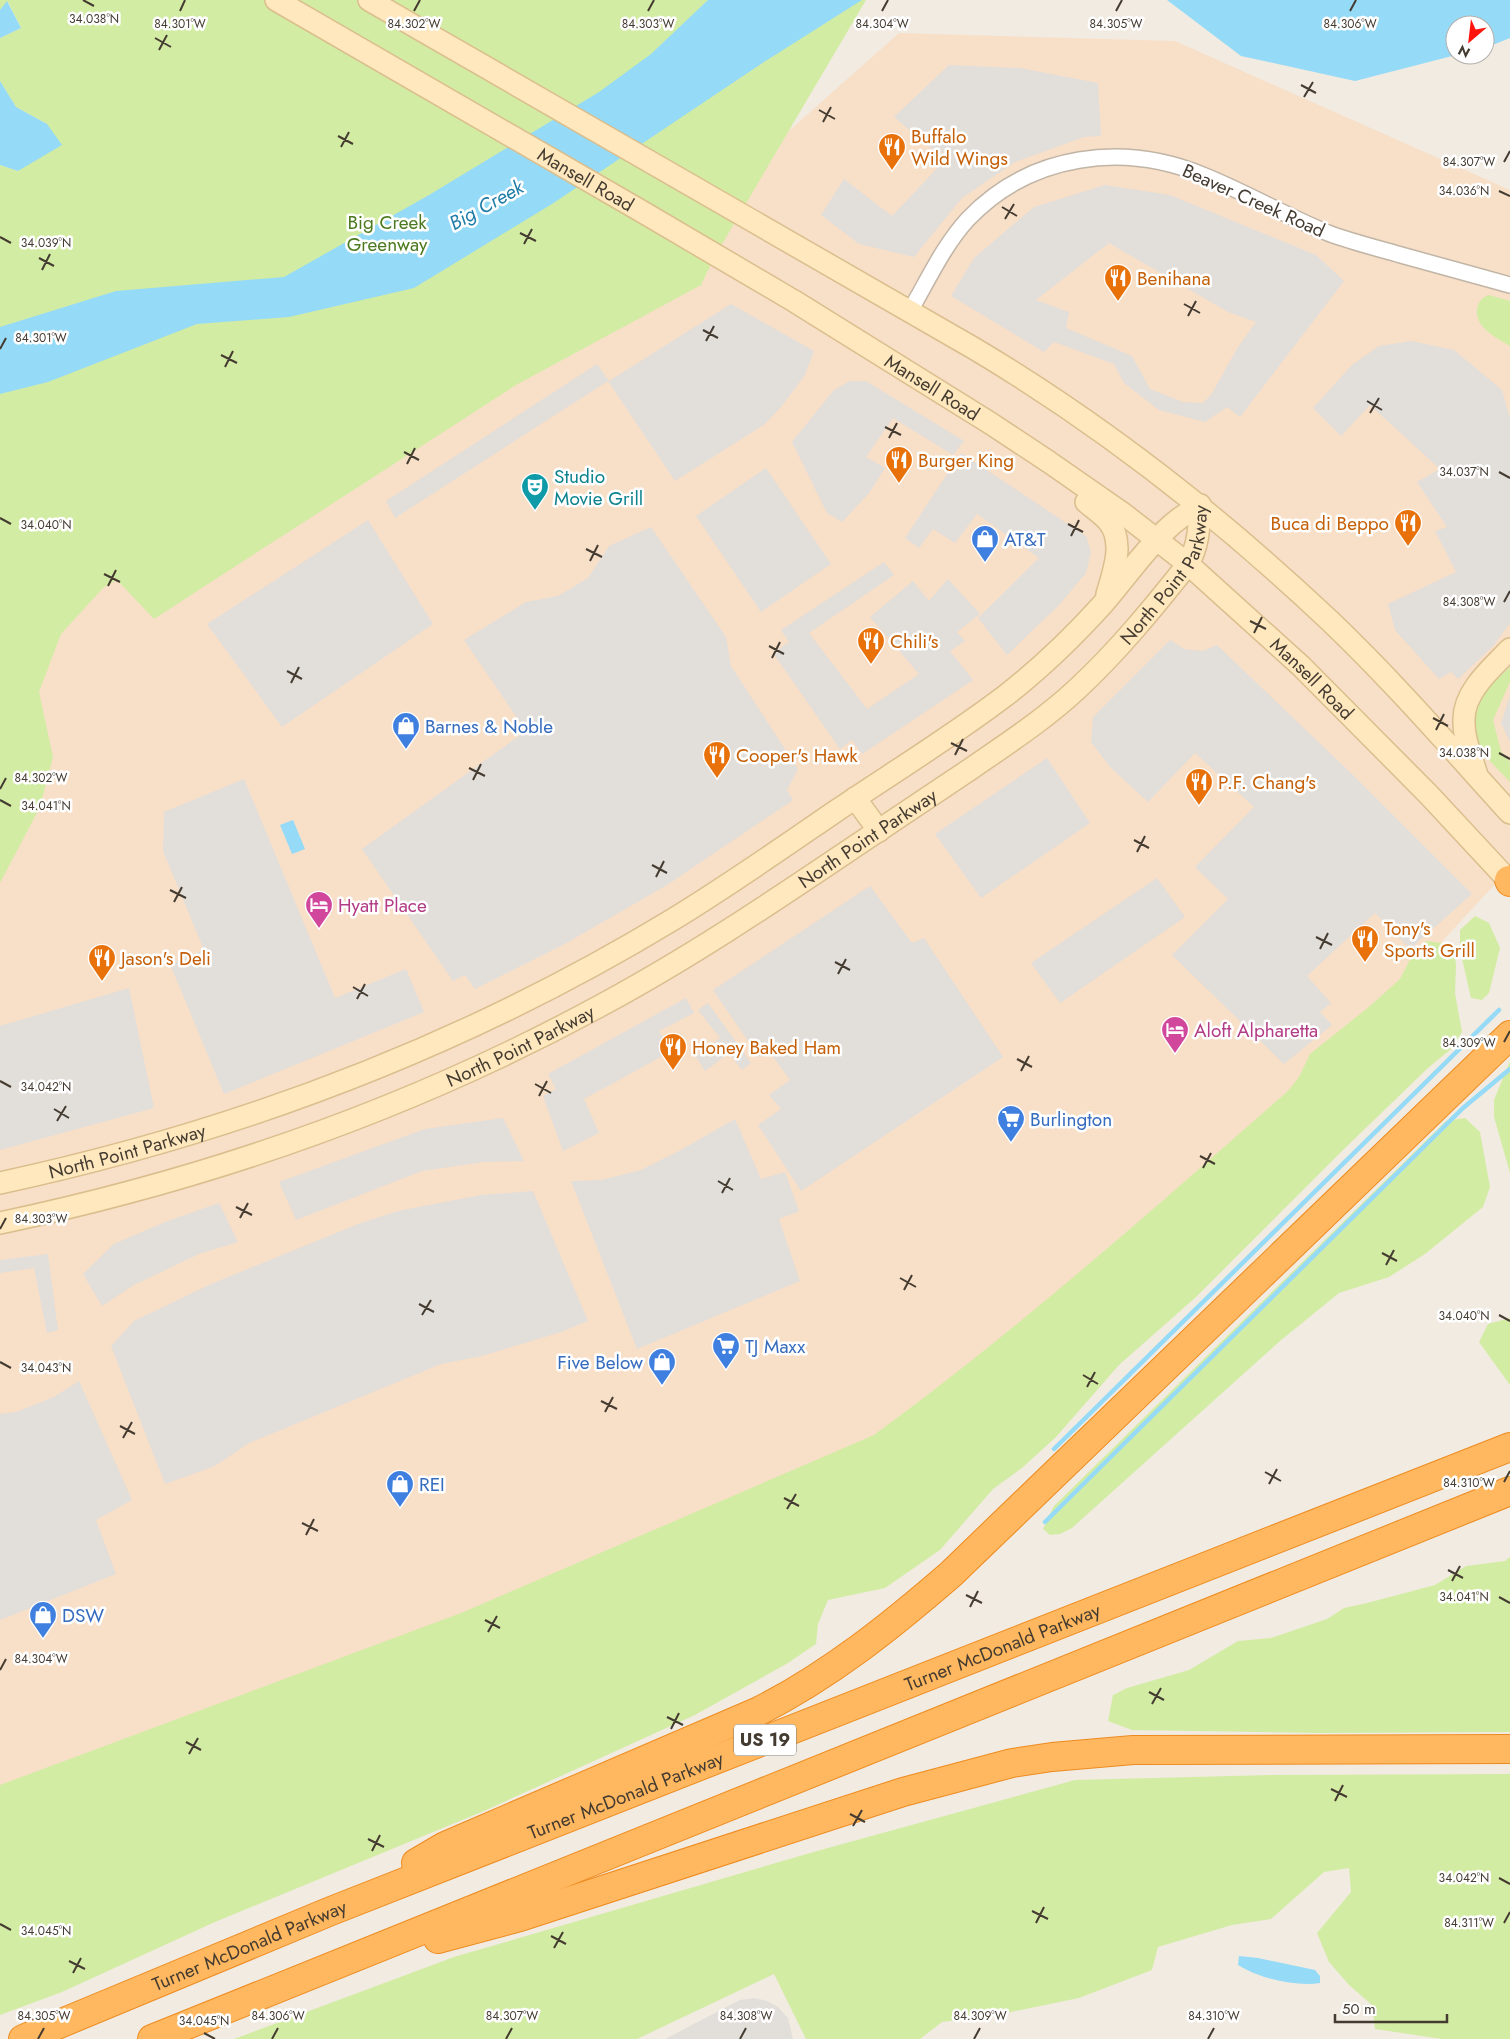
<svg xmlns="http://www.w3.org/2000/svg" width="1510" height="2039" viewBox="0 0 1510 2039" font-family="Jost,sans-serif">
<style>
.commercial{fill:#f8dfc8}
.green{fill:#d3eca4}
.parking{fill:#e2deda;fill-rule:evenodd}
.water{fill:#95daf7}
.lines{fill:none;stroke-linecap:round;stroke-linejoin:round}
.stream{stroke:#95daf7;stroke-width:4.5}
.street-casing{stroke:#c1b5a6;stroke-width:18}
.secondary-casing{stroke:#dabe8d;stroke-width:24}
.highway-casing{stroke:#ed8b20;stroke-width:30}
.street{stroke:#fff;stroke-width:15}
.secondary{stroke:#ffe8be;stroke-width:21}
.highway{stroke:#ffb85f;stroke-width:28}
.ticks{fill:none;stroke:#443b31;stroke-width:2}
.labels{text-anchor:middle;stroke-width:5;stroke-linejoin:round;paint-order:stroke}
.shield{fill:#fff;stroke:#7c766f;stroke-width:1}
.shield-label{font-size:18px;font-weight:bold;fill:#443b31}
.food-label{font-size:19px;fill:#c56008;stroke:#fff;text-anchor:start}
.street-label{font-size:19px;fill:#443b31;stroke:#fff}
.park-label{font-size:19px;fill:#4c7a20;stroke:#fff}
.culture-label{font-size:19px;fill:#0d838f;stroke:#fff;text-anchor:start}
.shop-label{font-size:19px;fill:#366cbe;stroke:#fff;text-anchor:start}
.hotel-label{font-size:19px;fill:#b23c85;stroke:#fff;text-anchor:start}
.water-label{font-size:20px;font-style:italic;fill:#1f7da8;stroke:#fff}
.ticks-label{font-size:12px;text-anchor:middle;fill:#443b31;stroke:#fff;stroke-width:5;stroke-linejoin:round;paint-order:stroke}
</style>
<rect width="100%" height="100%" fill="#f2ebe1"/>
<polygon class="commercial" points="899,33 1175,41 1510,190 1510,868 1309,1085 902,1512 0,1933 0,689 17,587 709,202"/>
<g class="green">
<polygon points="0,0 866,0 715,256 701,285 516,385 154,619 117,580 104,587 61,634 39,692 53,757 40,807 0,883 0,165 18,171 47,124 16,107 0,81 0,38 21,28 8,2 0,10"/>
<path d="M 1489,295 L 1510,301 L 1510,346 C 1496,338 1471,325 1478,305 C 1480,300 1483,297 1489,295 Z"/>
<polygon points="1510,667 1510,682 1493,720 1501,751 1510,762 1510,782 1487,758 1476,741 1474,700"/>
<polygon points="1475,916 1489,923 1500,948 1489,993 1482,1000 1471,998 1460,950 1460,930"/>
<path d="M 1426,941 L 1454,945 L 1456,965 L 1455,993 L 1462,1032 L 1451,1049 L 1428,1068 L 1343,1150 L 1196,1297 L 1119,1365 L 1056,1437 L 1022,1468 L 993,1489 L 940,1550 L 885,1588 L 828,1600 L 818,1624 L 816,1644 L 788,1663 L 695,1715 L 484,1811 L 215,1922 L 62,1992 L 0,2015 L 0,1785 L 461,1613 L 874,1435 C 1019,1329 1153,1209 1288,1091 L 1299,1077 L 1310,1054 L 1370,1006 L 1400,979 L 1415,950 Z"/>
<polygon points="1510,1061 1510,1173 1494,1117 1494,1100"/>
<polygon points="1465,1118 1480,1132 1490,1187 1483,1207 1425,1254 1389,1277 1339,1293 1280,1341 1072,1528 1060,1534 1050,1535 1043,1529 1054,1506 1446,1121"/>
<polygon points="1510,1318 1510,1385 1479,1342 1488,1324"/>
<polygon points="1510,1557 1510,1732 1319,1733 1132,1730 1108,1721 1113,1695 1127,1688 1189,1670 1238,1641 1271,1638 1327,1619 1344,1608 1367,1603 1435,1585 1466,1566 1505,1561"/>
<polygon points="1510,1774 1510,2039 1442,2039 1375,2029 1372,2005 1349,1985 1329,1962 1317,1933 1351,1892 1349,1868 1324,1872 1271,1919 1232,1925 1158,1947 1152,1970 1079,1998 1006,2013 942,2022 920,2039 806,2039 774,1974 637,2039 234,2039 454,1957 817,1851 1075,1780 1270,1775"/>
</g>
<g class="parking">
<polygon points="949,65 1020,68 1098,83 1101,136 1084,137 1015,162 962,198 914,257 859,244 821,215 844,179 892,216 945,160 894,117"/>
<path d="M 1105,185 L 1170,195 L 1316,255 L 1344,281 L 1240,417 L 1227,407 L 1205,422 L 1159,410 L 1124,383 L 1114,364 L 1054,342 L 1044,352 L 951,296 L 974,258 L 1034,207 ZM 1109,243 L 1228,312 L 1256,322 L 1238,347 L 1211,395 L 1203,403 L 1183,402 L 1150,389 L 1132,356 L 1066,328 L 1069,312 L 1036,300 Z"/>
<polygon points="731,304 814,351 805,375 781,407 765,424 675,481 608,381 395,518 386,501 597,364 609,381"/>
<polygon points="1411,341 1454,350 1502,390 1510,418 1510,623 1494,645 1458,679 1451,672 1439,679 1395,630 1388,604 1456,572 1435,531 1447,527 1417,482 1440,469 1370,405 1341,436 1313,408 1352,365 1379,346"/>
<polygon points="850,381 866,381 964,441 953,455 893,418 866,457 885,468 869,493 842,522 827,513 792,442 834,390"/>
<polygon points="961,453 1086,536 1091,552 1086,573 1059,605 1007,655 978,618 1039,558 977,514 955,543 933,529 919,548 905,538"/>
<polygon points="766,468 831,564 761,612 696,516"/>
<polygon points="368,520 433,624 282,727 207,624"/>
<polygon points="651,527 726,637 731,666 798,769 787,790 793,800 667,885 561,946 475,989 465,975 453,981 362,849 526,731 464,640 526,602 558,596 588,578 609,546"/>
<polygon points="884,562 894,575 809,633 867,709 919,674 870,617 913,581 929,601 948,579 980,614 957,632 965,641 950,651 973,680 862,754 852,740 840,749 773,653 789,642 781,630"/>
<polygon points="1170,640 1184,649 1203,651 1217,645 1353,775 1472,894 1410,949 1375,913 1307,976 1331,1003 1320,1012 1332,1025 1284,1064 1172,955 1228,899 1195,867 1254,807 1195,753 1148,802 1110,767 1091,742 1093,717"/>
<polygon points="1510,696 1510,742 1501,723"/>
<polygon points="1047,758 1090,823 981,898 935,834"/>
<polygon points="244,779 335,998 406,969 424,1012 224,1094 170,964 204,950 163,851 164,812"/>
<polygon points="1157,878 1185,917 1060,1003 1031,963"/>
<polygon points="870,886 912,943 924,938 1003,1057 801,1191 758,1125 781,1109 769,1095 790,1080 769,1051 759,1057 713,990"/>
<polygon points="129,988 154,1108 0,1150 0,1026"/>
<polygon points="686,998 694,1013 659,1031 670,1052 584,1099 599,1133 563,1151 543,1096 556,1089 548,1074"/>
<polygon points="708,1003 751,1063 742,1070 729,1053 705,1071 696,1057 720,1038 698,1010"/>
<polygon points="503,1118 524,1161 484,1162 422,1171 296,1220 279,1182 425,1129"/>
<polygon points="735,1119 761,1179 785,1172 799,1211 779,1219 800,1281 637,1349 571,1181 601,1180 641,1170 679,1151"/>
<polygon points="533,1191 588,1321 561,1332 482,1356 441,1364 249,1443 215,1466 165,1484 111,1346 134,1321 211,1284 358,1224 398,1211 481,1195"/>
<polygon points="219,1203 238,1242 199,1254 134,1285 102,1306 83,1274 114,1244 165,1222"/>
<polygon points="48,1254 58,1330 47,1333 34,1268 0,1273 0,1260"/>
<polygon points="79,1381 132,1500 96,1520 116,1574 0,1620 0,1414 16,1412 54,1397"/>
<polygon points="754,1998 767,2001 778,2007 788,2018 793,2039 665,2039 740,2000"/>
</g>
<g class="water">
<polygon points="708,0 862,0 764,62 552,204 414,288 289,317 197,324 48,382 0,394 0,327 116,291 284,277 429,195 599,92 651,54"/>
<polygon points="1167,0 1510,0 1510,38 1485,48 1485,25 1455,25 1456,55 1355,81 1241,56"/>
<polygon points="7,1 21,28 0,38 0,10"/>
<polygon points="0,81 16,107 47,124 62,145 18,171 0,165"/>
<polygon points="293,820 305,849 292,854 280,825"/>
<path d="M 1239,1956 L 1258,1958 L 1315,1970 L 1320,1976 L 1320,1983 C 1296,1987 1258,1978 1238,1965 Z"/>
</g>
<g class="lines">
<g class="stream">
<polyline points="1054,1449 1499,1010"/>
<polyline points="1045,1522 1463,1108 1510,1069"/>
</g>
<defs>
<path id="street" d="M 910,311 C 928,280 944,245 968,219 C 1031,153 1124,142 1205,176 C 1247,193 1286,216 1328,233 C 1352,242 1377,248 1401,255 C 1437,265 1474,275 1510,285"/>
<g id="secondary">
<path id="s1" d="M 276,0 L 641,211 L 794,301 L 990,423 L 1049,462 L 1121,512 L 1188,564 L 1301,666 L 1429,795 L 1510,882"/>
<path d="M 369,0 L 975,349 C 1104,426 1220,517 1329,620 C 1393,681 1451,748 1510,813"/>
<path d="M 1086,502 C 1093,508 1102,514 1108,521 C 1125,541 1114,571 1107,594"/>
<path d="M 1476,772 C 1471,755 1463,737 1464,719 C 1464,691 1492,668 1510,649"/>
<polyline points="855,798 879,831"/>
<path id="s2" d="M 0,1183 C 237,1132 464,1046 672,920 C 728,886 782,848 836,811 C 892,773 951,737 1005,696 C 1040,669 1072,638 1102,605 C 1124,580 1142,553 1166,530 C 1176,520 1188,512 1200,505"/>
<path id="s3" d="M 0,1223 C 209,1179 410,1109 598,1007 C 686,960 768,905 851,849 C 891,822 932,795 972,768 C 1008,743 1045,719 1077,689 C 1118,651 1153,608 1188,564 C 1199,545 1199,527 1200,505"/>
</g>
<g id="highway">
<polyline points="1509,880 1510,882"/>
<path d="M 416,1863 L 445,1846 L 759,1711 C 830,1675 891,1626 951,1574 L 1510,1035"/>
<polyline points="438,1939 520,1917 903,1792 1012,1763 1052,1757 1133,1750 1510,1749"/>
<path id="s4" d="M 23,2039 L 331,1911 L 1510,1447"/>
<polyline points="152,2039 1510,1491"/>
</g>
</defs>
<use href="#street" class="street-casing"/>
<use href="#secondary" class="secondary-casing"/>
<use href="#highway" class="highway-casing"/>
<use href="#street" class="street"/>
<use href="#secondary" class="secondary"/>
<use href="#highway" class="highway"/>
</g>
<path class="ticks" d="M 83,0 L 94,6M 180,11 L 185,0M 414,11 L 420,0M 648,11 L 654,0M 882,11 L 888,0M 1116,11 L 1122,0M 1350,11 L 1356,0M 155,38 L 171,47M 159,50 L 167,35M 1301,85 L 1316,93M 1304,97 L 1313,82M 819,110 L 835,119M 823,122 L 831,107M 338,136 L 353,144M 341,147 L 349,132M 1504,162 L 1510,151M 1499,191 L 1510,196M 1002,207 L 1017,216M 1005,219 L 1014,204M 520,233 L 536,241M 0,237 L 11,243M 524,244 L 532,229M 39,258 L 54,266M 42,270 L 50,254M 1184,304 L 1200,313M 1188,316 L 1196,301M 703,330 L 718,338M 706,341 L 714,326M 0,349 L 6,338M 221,355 L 237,363M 225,367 L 233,351M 1367,401 L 1382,410M 1370,413 L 1379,398M 885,427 L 901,435M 889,438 L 897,423M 404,452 L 419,460M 407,464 L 415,448M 1499,472 L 1510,478M 0,518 L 11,524M 1068,524 L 1083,532M 1071,536 L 1079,520M 586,549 L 602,557M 590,561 L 598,545M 104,574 L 120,582M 108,586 L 116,570M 1504,602 L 1510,591M 1250,621 L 1266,629M 1254,633 L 1262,617M 769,646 L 784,654M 772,658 L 780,642M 287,671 L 302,679M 291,683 L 299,667M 1433,718 L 1448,726M 1436,730 L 1444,714M 951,743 L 967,751M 1499,753 L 1510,759M 955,755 L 963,739M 469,768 L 485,776M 473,780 L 481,764M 0,789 L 6,778M 0,800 L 11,806M 1134,840 L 1149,848M 1137,852 L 1145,836M 652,865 L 667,873M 656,877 L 664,861M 170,890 L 186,898M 174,902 L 182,887M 1316,937 L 1332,945M 1320,949 L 1328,933M 835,962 L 850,970M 838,974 L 846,959M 353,987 L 368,996M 357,999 L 365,984M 1504,1042 L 1510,1031M 1017,1059 L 1032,1067M 1021,1071 L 1029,1056M 0,1081 L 11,1087M 535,1084 L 551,1093M 539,1096 L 547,1081M 54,1109 L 69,1118M 57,1121 L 66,1106M 1200,1156 L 1215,1164M 1203,1168 L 1211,1153M 718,1181 L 733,1190M 722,1193 L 730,1178M 236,1207 L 252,1215M 240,1218 L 248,1203M 0,1229 L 6,1218M 1382,1253 L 1397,1261M 1386,1265 L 1394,1250M 900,1278 L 916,1287M 904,1290 L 912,1275M 419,1304 L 434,1312M 422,1315 L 431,1300M 1499,1315 L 1510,1321M 0,1362 L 11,1368M 1083,1375 L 1098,1384M 1087,1387 L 1095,1372M 601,1401 L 617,1409M 605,1412 L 613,1397M 120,1426 L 135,1434M 123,1438 L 132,1422M 1265,1472 L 1281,1481M 1504,1482 L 1510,1471M 1269,1484 L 1277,1469M 784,1498 L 799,1506M 787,1509 L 796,1494M 302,1523 L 318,1531M 306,1535 L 314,1519M 1448,1570 L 1463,1578M 1452,1581 L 1460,1566M 966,1595 L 982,1603M 1499,1597 L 1510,1603M 970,1607 L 978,1591M 485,1620 L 500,1628M 488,1632 L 497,1616M 0,1670 L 6,1659M 1149,1692 L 1164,1700M 1152,1704 L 1161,1688M 667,1717 L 683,1725M 671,1729 L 679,1713M 186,1742 L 201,1750M 189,1754 L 198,1738M 1331,1789 L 1347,1797M 1335,1801 L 1343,1785M 850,1814 L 865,1822M 853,1826 L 862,1810M 368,1839 L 384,1847M 372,1851 L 380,1835M 1499,1878 L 1510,1884M 1032,1911 L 1048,1919M 1036,1923 L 1044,1907M 1504,1923 L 1510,1912M 0,1924 L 11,1930M 551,1936 L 566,1944M 554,1948 L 563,1932M 69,1961 L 85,1969M 73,1973 L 81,1958M 204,2033 L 215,2039M 38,2039 L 44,2028M 272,2039 L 278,2028M 506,2039 L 512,2028M 740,2039 L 746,2028M 974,2039 L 980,2028M 1208,2039 L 1214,2028"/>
<defs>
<symbol id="restaurant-pin" viewBox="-11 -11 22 30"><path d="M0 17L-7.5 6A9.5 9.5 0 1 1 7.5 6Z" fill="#e8710a" stroke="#fff"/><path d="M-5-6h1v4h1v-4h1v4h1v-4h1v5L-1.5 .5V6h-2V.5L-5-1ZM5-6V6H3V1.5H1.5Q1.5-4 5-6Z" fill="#fff"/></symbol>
<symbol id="theatre-pin" viewBox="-11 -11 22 30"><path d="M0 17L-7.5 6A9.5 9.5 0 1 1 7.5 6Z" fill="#0f9aa8" stroke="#fff"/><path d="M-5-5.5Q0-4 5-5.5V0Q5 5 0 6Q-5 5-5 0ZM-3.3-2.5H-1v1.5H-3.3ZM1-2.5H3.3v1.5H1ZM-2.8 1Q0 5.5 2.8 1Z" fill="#fff"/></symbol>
<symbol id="shop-pin" viewBox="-11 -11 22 30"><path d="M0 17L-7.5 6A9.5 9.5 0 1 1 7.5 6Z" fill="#3f7fe0" stroke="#fff"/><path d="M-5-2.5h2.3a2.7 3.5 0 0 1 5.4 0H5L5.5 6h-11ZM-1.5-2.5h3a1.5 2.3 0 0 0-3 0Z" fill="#fff"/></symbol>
<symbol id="hotel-pin" viewBox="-11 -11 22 30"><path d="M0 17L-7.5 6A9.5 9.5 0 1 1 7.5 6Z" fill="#d1479c" stroke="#fff"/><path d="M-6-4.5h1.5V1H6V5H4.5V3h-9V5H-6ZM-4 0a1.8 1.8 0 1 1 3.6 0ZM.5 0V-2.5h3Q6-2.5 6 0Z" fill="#fff"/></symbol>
<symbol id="supermarket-pin" viewBox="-11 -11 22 30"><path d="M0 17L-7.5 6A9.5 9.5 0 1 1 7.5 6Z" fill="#3f7fe0" stroke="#fff"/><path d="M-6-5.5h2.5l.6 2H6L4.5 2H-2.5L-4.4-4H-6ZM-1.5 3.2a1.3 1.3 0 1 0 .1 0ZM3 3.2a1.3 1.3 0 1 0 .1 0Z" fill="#fff"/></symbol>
</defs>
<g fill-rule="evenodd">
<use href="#restaurant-pin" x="876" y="131" width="32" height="43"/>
<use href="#restaurant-pin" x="1102" y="262" width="32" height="43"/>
<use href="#restaurant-pin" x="883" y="444" width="32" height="43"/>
<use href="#theatre-pin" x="519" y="471" width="32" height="43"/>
<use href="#restaurant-pin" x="1392" y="507" width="32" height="43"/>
<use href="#shop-pin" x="969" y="523" width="32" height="43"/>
<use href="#restaurant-pin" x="855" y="625" width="32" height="43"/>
<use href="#shop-pin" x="390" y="710" width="32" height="43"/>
<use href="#restaurant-pin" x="701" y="739" width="32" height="43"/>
<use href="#restaurant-pin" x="1183" y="766" width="32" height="43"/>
<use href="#hotel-pin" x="303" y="889" width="32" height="43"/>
<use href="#restaurant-pin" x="1349" y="923" width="32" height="43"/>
<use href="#restaurant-pin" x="86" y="942" width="32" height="43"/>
<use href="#hotel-pin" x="1159" y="1014" width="32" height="43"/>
<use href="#restaurant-pin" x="657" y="1031" width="32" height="43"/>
<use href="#supermarket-pin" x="995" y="1103" width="32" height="43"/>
<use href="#supermarket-pin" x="710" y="1330" width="32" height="43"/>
<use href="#shop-pin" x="646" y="1346" width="32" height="43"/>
<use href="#shop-pin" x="384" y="1468" width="32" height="43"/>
<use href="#shop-pin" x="27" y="1599" width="32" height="43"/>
</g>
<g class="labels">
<rect class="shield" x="734" y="1724.5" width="62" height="31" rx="4"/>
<g class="shield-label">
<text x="765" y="1746">US 19</text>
</g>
<g class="food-label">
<text x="911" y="143">Buffalo<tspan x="911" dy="22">Wild Wings</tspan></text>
<text x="1137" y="285">Benihana</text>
<text x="918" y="467">Burger King</text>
<text x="1389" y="530" text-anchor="end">Buca di Beppo</text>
<text x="890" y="648">Chili's</text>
<text x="736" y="762">Cooper's Hawk</text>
<text x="1218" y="789">P.F. Chang's</text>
<text x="1384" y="935">Tony's<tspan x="1384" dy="22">Sports Grill</tspan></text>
<text x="121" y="965">Jason's Deli</text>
<text x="692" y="1054">Honey Baked Ham</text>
</g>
<g class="street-label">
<text dy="7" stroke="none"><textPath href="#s1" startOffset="358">Mansell Road</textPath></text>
<text transform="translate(1254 200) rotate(24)" y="7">Beaver Creek Road</text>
<text dy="7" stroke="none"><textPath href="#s1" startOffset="762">Mansell Road</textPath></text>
<text dy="7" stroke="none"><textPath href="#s3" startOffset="1361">North Point Parkway</textPath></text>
<text dy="7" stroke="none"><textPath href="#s1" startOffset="1242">Mansell Road</textPath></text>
<text dy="7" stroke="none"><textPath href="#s3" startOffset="956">North Point Parkway</textPath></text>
<text dy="7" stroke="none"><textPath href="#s3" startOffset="551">North Point Parkway</textPath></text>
<text dy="7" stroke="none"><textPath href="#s2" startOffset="131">North Point Parkway</textPath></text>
<text dy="7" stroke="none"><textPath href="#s4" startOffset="1055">Turner McDonald Parkway</textPath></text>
<text dy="7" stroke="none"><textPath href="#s4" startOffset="650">Turner McDonald Parkway</textPath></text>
<text dy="7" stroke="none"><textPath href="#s4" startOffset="245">Turner McDonald Parkway</textPath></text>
</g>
<g class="park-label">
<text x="387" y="229">Big Creek<tspan x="387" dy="22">Greenway</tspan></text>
</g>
<g class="culture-label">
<text x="554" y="483">Studio<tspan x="554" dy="22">Movie Grill</tspan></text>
</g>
<g class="shop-label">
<text x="1004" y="546">AT&amp;T</text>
<text x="425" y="733">Barnes &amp; Noble</text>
<text x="1030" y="1126">Burlington</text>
<text x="745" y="1353">TJ Maxx</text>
<text x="643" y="1369" text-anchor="end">Five Below</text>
<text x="419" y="1491">REI</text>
<text x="62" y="1622">DSW</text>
</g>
<g class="hotel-label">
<text x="338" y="912">Hyatt Place</text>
<text x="1194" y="1037">Aloft Alpharetta</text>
</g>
<g class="water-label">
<text transform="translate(486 205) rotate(-29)" y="7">Big Creek</text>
</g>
</g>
<g class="ticks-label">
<text x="94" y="23">34.038°N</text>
<text x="414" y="28">84.302°W</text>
<text x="648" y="28">84.303°W</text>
<text x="882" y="28">84.304°W</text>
<text x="1116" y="28">84.305°W</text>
<text x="1350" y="28">84.306°W</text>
<text x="180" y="28">84.301°W</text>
<text x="1469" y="166">84.307°W</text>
<text x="1464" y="195">34.036°N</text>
<text x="46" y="247">34.039°N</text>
<text x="41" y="342">84.301°W</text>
<text x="1464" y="476">34.037°N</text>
<text x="46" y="529">34.040°N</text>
<text x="1469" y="606">84.308°W</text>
<text x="1464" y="757">34.038°N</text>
<text x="41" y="782">84.302°W</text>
<text x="46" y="810">34.041°N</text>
<text x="1469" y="1047">84.309°W</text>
<text x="46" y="1091">34.042°N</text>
<text x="41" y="1223">84.303°W</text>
<text x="1464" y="1320">34.040°N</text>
<text x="46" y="1372">34.043°N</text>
<text x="1469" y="1487">84.310°W</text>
<text x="1464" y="1601">34.041°N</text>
<text x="41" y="1663">84.304°W</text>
<text x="1464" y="1882">34.042°N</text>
<text x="1469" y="1927">84.311°W</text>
<text x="46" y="1935">34.045°N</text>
<text x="44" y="2020">84.305°W</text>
<text x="278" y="2020">84.306°W</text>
<text x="512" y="2020">84.307°W</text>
<text x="746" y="2020">84.308°W</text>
<text x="980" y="2020">84.309°W</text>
<text x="1214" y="2020">84.310°W</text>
<text x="204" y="2025">34.045°N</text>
</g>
<g transform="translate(1470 40) rotate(208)"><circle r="24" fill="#ffffff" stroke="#b4b1ad"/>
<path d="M0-4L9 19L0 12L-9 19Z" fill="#ff150b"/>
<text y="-8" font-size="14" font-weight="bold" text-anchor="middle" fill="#443b31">N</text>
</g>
<path d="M1335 2014v8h112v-8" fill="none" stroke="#443b31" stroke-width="2.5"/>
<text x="1342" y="2014" font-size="15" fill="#443b31" stroke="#ffffff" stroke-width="4" paint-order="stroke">50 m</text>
</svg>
